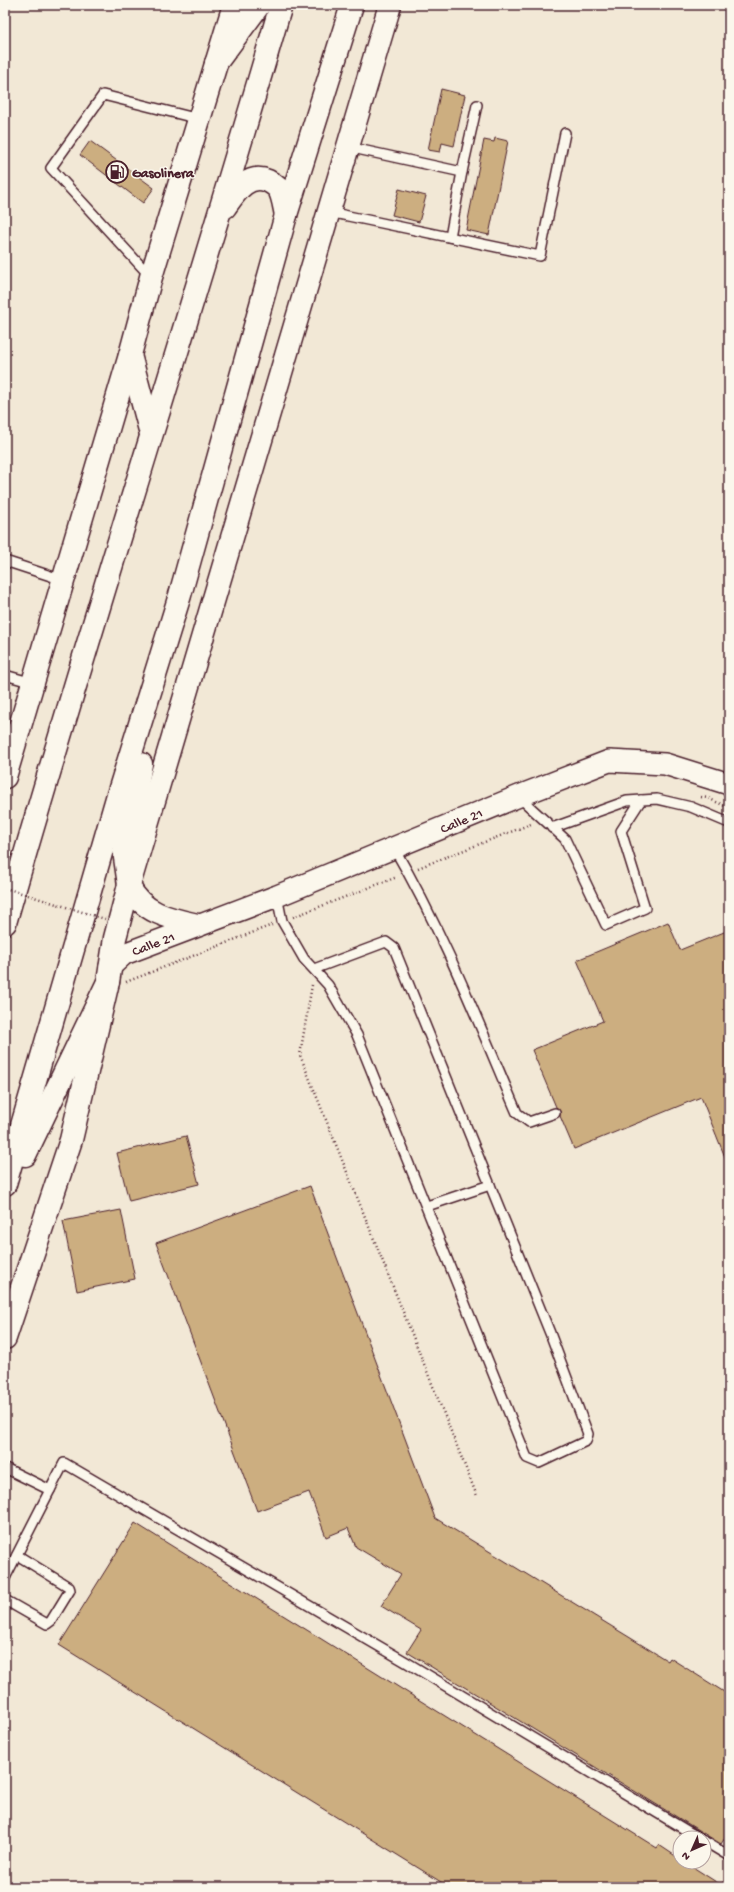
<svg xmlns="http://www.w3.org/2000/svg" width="734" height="1892" viewBox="0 0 734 1892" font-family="'Gochi Hand',sans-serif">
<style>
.building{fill:#ccae80;stroke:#4a1f2b}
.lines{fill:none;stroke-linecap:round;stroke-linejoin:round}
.service-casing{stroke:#4a1f2b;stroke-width:12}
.tertiary-casing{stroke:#4a1f2b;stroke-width:24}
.secondary-casing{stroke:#4a1f2b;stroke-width:25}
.trunk-casing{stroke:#4a1f2b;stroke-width:25}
.path{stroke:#4a1f2b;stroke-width:2.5;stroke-dasharray:1 3;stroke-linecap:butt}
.service{stroke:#fbf7ec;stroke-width:9}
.tertiary{stroke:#fbf7ec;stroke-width:21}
.secondary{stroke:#fbf7ec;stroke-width:22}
.trunk{stroke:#fbf7ec;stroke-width:22}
.path-bridge{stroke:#4a1f2b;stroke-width:2.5;stroke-dasharray:1 3;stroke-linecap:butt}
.labels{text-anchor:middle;stroke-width:3;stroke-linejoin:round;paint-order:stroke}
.poi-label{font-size:14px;font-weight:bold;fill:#4a1f2b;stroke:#fbf7ec;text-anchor:start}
.street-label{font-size:14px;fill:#4a1f2b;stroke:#fbf7ec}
</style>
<rect width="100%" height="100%" fill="#f2e8d6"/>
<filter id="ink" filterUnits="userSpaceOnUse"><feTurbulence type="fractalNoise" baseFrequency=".025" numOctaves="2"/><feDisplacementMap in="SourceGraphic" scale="8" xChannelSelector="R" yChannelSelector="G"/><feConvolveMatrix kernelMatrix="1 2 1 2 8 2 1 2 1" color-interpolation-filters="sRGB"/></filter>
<g filter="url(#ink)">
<g class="building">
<polygon points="441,89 465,95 454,146 442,143 440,152 428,150"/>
<polygon points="495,138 508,141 489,235 466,230 484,140 494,142"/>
<polygon points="90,141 154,188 143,203 80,155"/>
<polygon points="399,189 426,196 419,222 392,215"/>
<polygon points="668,922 680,950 729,930 729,1167 701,1097 574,1149 560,1116 560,1111 556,1107 532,1050 603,1021 577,960"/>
<polygon points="186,1136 199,1184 129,1201 117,1153"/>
<polygon points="310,1186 435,1518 668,1661 670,1658 729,1695 729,1832 721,1844 407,1652 421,1630 381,1606 401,1574 356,1547 348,1528 326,1537 309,1492 257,1511 156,1243"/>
<polygon points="121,1210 135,1279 77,1291 63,1221"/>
<polygon points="135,1523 657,1848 659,1845 680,1859 680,1862 685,1862 724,1887 449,1887 59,1645"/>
</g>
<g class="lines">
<g class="service-casing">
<g id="service">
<polyline points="348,147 462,172 477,105"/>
<polyline points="329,212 540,256 565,133"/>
<polyline points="450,237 462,172"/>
<polyline points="150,276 51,168 103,95 199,119"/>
<polyline points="5,561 63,580"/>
<polyline points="5,675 33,683"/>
<polyline points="519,797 565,839 606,925 645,908 621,831 641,800"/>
<polyline points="552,828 627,801 657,799 691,807 729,823"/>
<path d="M394 848C443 932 479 1024 517 1113L529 1122 555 1113"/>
<polyline points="277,896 282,921 304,959 328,985 357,1035 527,1458 539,1463 586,1441 588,1434 550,1333 394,948 386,942 314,969"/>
<polyline points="427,1206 490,1185"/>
<polyline points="5,1468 50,1490 64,1463 406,1662 699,1838"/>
<polyline points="5,1578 50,1490"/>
<polyline points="5,1600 47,1624 51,1621 70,1590 69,1587 17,1555"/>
<polyline points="704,1841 729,1856"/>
</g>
</g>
<g class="tertiary-casing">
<g id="tertiary">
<path d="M129 885C142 914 172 919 200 925"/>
<polyline points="110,967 124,954 277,896 519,796 609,761 665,764 729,784"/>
</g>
</g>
<g class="secondary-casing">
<g id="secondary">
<polyline points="5,777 130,355 151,277 234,5"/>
<polyline points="5,1338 71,1140 108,982 115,938 129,885 390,5"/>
</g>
</g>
<g class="trunk-casing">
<g id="trunk">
<polyline points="216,63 259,5"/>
<path d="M225 207C235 193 248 172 268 181 272 183 275 185 278 188 283 195 284 207 286 215"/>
<polyline points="130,355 151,434"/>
<polyline points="129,885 124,851 141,764"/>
<path d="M5 923C93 616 192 312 281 5"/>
<polyline points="25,1155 108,982"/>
<polyline points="5,1184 117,798 180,595 286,215 352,5"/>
</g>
</g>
<g class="path">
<polyline points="701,797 708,798 729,808"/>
<polyline points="418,868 531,824"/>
<polyline points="293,917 397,877"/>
<polyline points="126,982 272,925"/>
<polyline points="312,985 300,1055 477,1496"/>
</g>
<use href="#service" class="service"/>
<use href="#tertiary" class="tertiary"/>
<use href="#secondary" class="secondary"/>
<use href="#trunk" class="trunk"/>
<polyline class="path-bridge" points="5,888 105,919"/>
</g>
</g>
<defs>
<g id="fuel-ring" transform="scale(1.15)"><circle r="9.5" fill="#fbf7ec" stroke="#4a1f2b" stroke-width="1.5"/><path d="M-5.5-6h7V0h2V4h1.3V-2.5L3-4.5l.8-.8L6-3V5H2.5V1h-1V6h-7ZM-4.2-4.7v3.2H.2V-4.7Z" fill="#4a1f2b"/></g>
</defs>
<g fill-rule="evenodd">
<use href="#fuel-ring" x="117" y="172"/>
</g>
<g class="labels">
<g class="poi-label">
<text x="132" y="177">Gasolinera</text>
</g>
<g class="street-label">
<text transform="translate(461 820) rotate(-23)" y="5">Calle 21</text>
<text transform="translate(153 943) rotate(-21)" y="5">Calle 21</text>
</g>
</g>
<rect width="734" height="1892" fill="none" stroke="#fbf7ec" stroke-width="20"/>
<rect x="10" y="10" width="714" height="1872" fill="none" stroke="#4a1f2b" stroke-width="1.5" filter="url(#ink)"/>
<g transform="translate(692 1850) rotate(225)"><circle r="19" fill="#fbf7ec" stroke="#b4a19f"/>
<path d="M0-3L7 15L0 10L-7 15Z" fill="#4a1f2b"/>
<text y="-6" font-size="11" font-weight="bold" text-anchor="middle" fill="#4a1f2b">N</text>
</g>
</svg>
